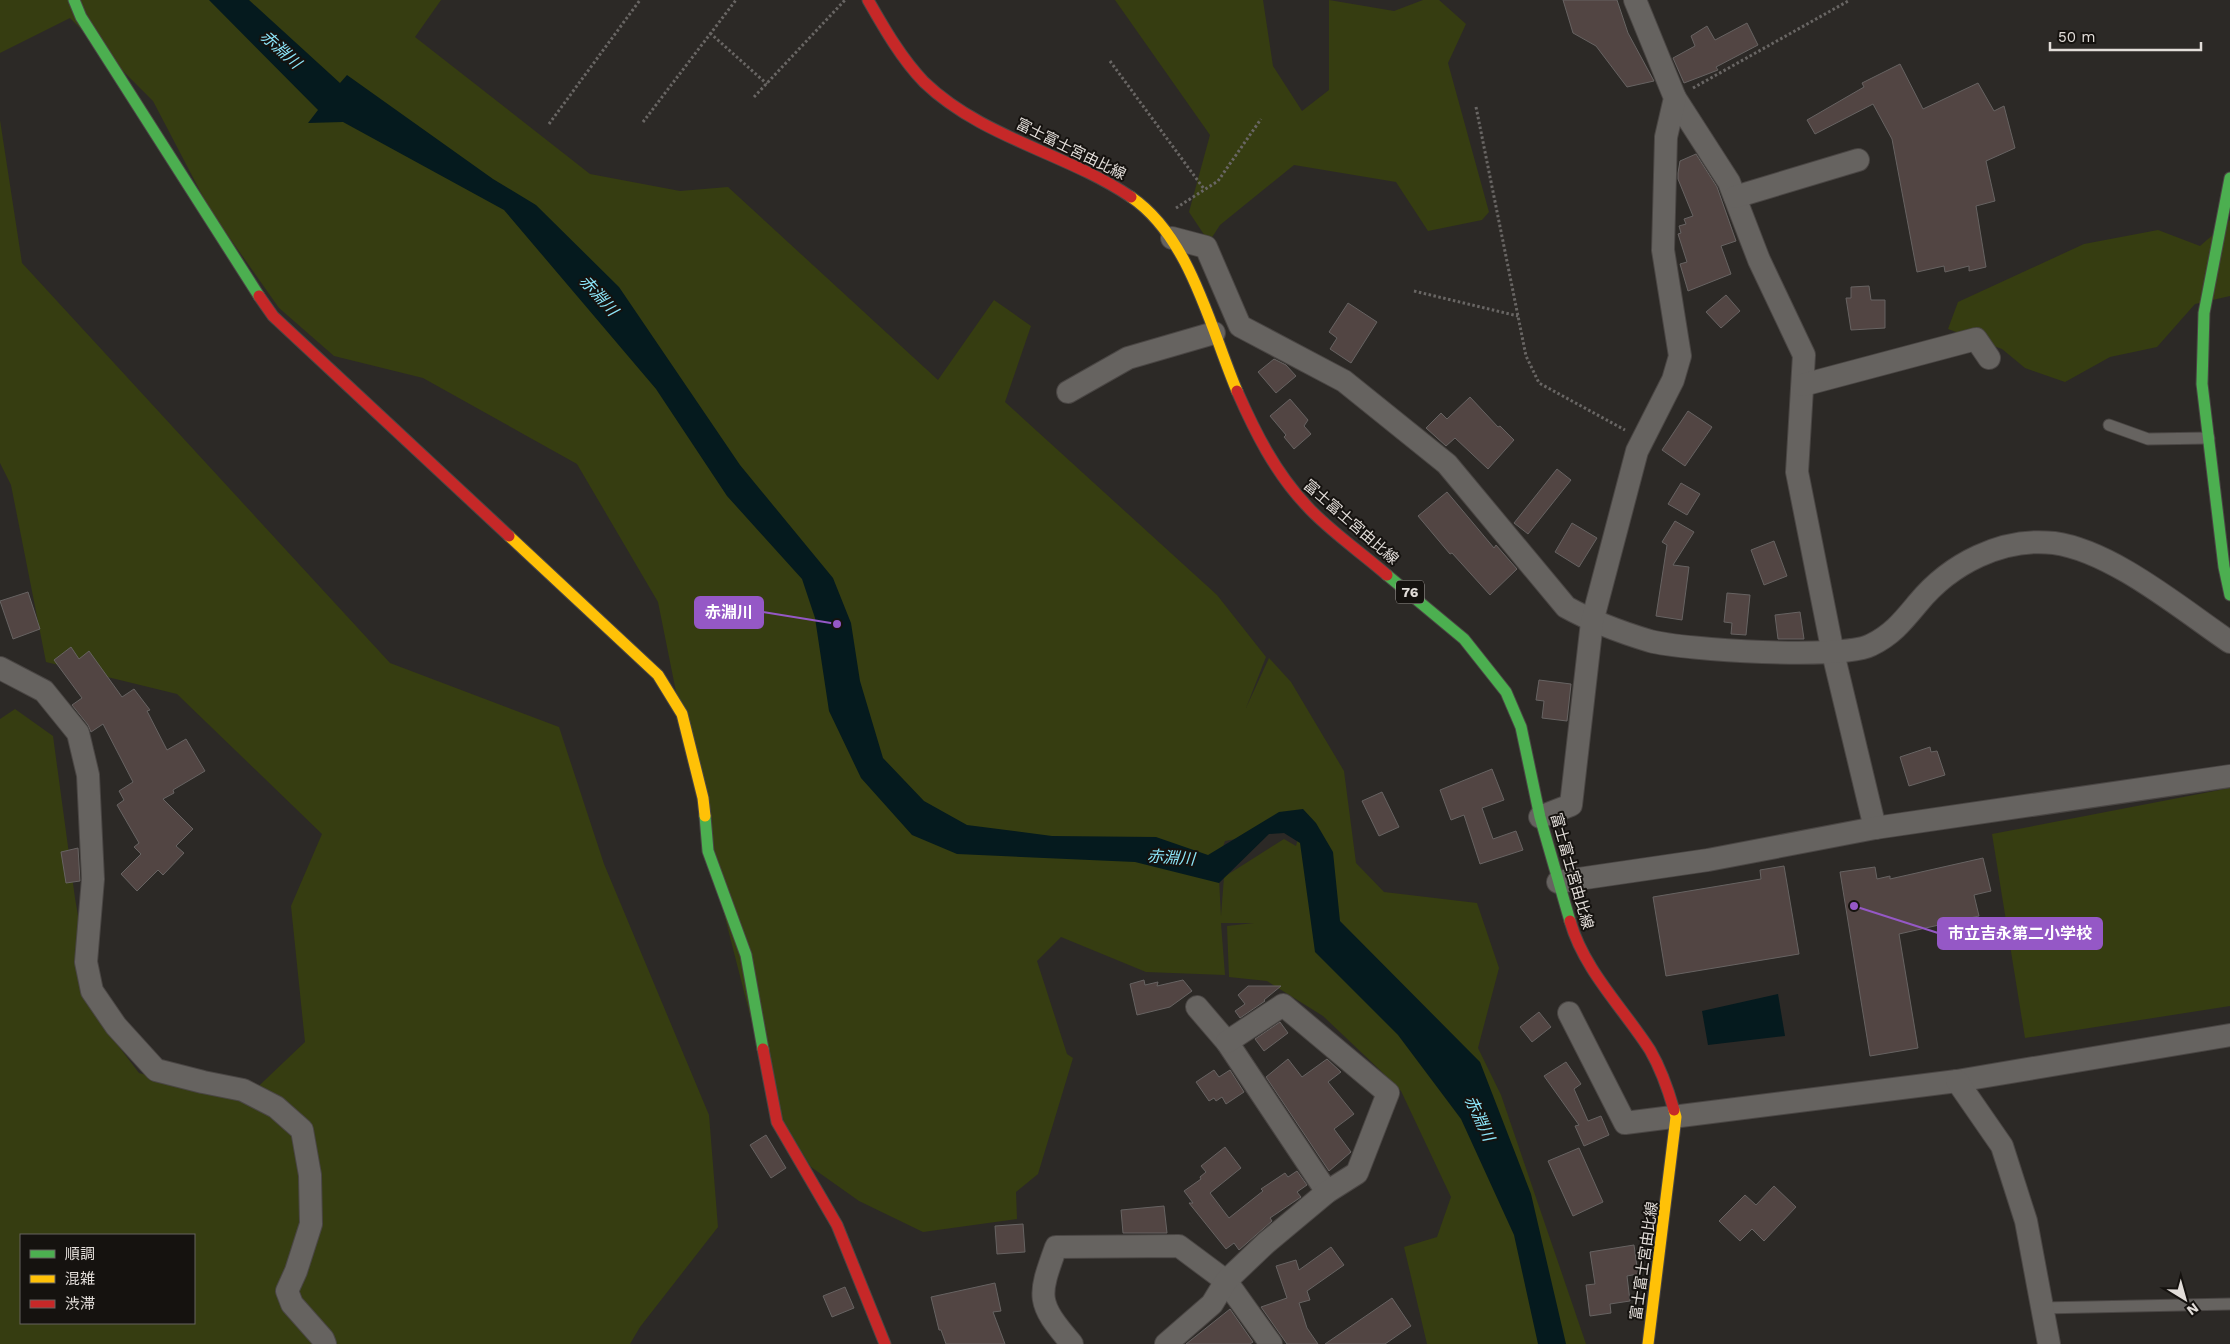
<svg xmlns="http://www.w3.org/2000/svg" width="2230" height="1344" viewBox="0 0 2230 1344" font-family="'Work Sans','Noto Sans JP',sans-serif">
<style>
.green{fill:#363d11;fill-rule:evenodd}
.water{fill:#051a1e}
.building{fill:#524543;stroke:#676362}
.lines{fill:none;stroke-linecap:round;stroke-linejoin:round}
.lane-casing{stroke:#4a4644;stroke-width:13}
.street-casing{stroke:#4a4644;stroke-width:24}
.fast-casing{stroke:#4a4644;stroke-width:13}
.slow-casing{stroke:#4a4644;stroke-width:13}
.jam-casing{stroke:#4a4644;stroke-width:13}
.path{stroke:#696664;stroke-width:3;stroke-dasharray:2.5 2.5;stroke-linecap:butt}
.lane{stroke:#666360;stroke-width:11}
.street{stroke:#666360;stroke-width:22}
.fast{stroke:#4caf50;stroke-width:11}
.slow{stroke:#ffc107;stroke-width:11}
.jam{stroke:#c62828;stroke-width:11}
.labels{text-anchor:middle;stroke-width:4;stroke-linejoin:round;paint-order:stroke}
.shield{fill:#15120f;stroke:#a4a09c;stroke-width:1}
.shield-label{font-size:14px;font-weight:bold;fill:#e2ddd9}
.street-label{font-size:15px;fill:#e2ddd9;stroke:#15120f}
.water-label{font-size:16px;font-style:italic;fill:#8de7fb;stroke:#15120f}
.leader{fill:none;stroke:#9558c6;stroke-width:2}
.callout-dot{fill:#9558c6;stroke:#15120f;stroke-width:2}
.callout{fill:#9558c6;stroke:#9558c6;stroke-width:2}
.callout-label{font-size:16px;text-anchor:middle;font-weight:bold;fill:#fff}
</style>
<rect width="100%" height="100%" fill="#2c2926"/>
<g class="green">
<path d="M0 0H441L415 37 590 174 680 191 728 187 938 380 994 300 1031 326 1005 402 1217 595 1266 657 1246 708 1269 658 1291 682 1344 771 1356 863 1384 892 1477 903 1499 968 1478 1048 1501 1095 1586 1344H1427L1404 1247 1437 1237 1451 1197 1401 1091 1382 1072 1323 1016 1267 981 1229 977 1227 926 1254 923H1221L1225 975 1146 972 1061 937 1037 961 1067 1054 1073 1058 1038 1174 1016 1192 1017 1219 923 1232 859 1201 811 1167 773 1105 708 851 658 602 577 464 423 378 334 356 279 308 210 210 153 101 70 18 0 53ZM1301 827 1296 846 1284 839 1224 877 1221 916 1218 861 1225 841Z"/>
<polygon points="1115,0 1263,0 1273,66 1302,111 1329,90 1329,0 1394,11 1423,0 1439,0 1466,24 1448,63 1489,212 1482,220 1428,231 1396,182 1294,165 1220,225 1209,242 1189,212 1210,135"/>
<path d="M0 120 22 263 390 663 559 727 604 864 709 1115 718 1227 640 1327 630 1344H0V719L15 709 53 736 75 898 95 1015 139 1073 243 1101 305 1042 291 906 322 834 177 694 46 662 11 485 0 463ZM21 1235H194V1323H21Z"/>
<polygon points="2230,220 2230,296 2195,304 2157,347 2110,357 2065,382 2025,368 2002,349 1948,329 1958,302 2084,244 2158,230 2200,246"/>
<polygon points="2230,788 2230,1006 2025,1038 1992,834"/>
</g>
<g class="water">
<polygon points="209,0 249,0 340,83 347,75 493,179 536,205 619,287 740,465 833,578 851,623 860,681 883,758 924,801 967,825 1052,836 1156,837 1208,855 1279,812 1303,809 1316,823 1333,852 1340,921 1480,1062 1531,1194 1566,1344 1538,1344 1514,1235 1461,1119 1398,1035 1315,952 1300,843 1284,833 1269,834 1219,883 1135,862 957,854 912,835 861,778 829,711 815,618 802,579 727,496 656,389 504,210 343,122 308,123 318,110"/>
<polygon points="1778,994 1785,1036 1708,1045 1702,1011"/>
</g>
<g class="building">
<polygon points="1563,0 1617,0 1628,33 1654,81 1627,87 1596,46 1573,33"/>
<polygon points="1747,23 1758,45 1716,67 1718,70 1684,83 1673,58 1695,46 1691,36 1707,26 1715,40"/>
<polygon points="1900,64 1923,109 1978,83 1994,111 2004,106 2015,148 1986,161 1995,201 1976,206 1986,267 1969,271 1969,266 1945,272 1944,266 1917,272 1892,139 1873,104 1815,134 1807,120 1864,87 1862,83"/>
<polygon points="1696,154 1717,187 1736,241 1721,246 1731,274 1688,291 1680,264 1687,262 1678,234 1681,233 1679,226 1686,224 1684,219 1693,216 1678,179 1678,173 1680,161"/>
<polygon points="1869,286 1871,300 1885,300 1885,328 1851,330 1846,298 1851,298 1851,287"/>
<polygon points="1726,295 1740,311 1721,328 1706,312"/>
<polygon points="1348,303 1377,322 1351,363 1330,349 1337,338 1329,332"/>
<polygon points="1274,359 1286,365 1296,376 1276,393 1258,372"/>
<polygon points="1470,397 1498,427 1500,426 1514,440 1488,469 1455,438 1446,446 1426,428 1441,413 1447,419"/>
<polygon points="1290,399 1308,420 1304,426 1311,434 1294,449 1284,437 1286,435 1270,416"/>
<polygon points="1688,411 1712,427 1685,466 1662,450"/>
<polygon points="1557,469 1571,480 1528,534 1514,523"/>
<polygon points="1681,483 1700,494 1687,515 1668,504"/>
<polygon points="1447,492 1494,548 1496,545 1517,569 1490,595 1452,553 1450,554 1418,516"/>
<polygon points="1675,521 1694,532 1673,565 1689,567 1682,620 1656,616 1667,545 1662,542"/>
<polygon points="1572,523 1597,538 1579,567 1555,552"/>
<polygon points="1774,541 1787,576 1764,585 1751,550"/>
<polygon points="28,592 40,629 13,639 0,601"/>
<polygon points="1727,593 1750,595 1746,635 1731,634 1732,623 1724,622"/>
<polygon points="1800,612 1804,639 1778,639 1775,615"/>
<polygon points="71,647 79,659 89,651 122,697 134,689 150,710 147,711 167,750 186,739 205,771 173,790 174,793 163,799 193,829 176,846 184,853 163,875 158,870 137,891 121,874 141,854 134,847 139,843 117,805 124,800 119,791 133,782 103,724 91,732 88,725 72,705 82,698 54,660"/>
<polygon points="1539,680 1571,684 1567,721 1542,718 1544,701 1536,700"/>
<polygon points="1930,747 1931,752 1937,751 1945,775 1909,786 1900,757"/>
<polygon points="1492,769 1504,800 1482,808 1493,839 1516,831 1523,850 1480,864 1464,815 1451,820 1440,790"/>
<polygon points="1382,792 1399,827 1379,836 1362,801"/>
<polygon points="78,848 80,881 66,883 61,852"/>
<polygon points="1983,858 1991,891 1974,895 1979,916 1899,934 1918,1048 1870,1056 1840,872 1875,867 1877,879 1890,876 1890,879"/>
<polygon points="1784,866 1799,954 1666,976 1653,897 1761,879 1760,870"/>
<polygon points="1144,980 1145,985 1158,982 1157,986 1183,980 1192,991 1170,1007 1137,1015 1130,984"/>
<polygon points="1248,986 1281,986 1264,1000 1265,1001 1240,1018 1235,1011 1245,1004 1238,995"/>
<polygon points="1539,1012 1551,1027 1532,1042 1520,1027"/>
<polygon points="1280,1022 1288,1033 1264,1051 1255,1039"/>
<polygon points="1288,1059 1302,1077 1327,1059 1341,1072 1328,1082 1354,1114 1334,1129 1351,1152 1329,1171 1266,1077"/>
<polygon points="1566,1062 1581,1084 1574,1089 1588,1121 1601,1116 1609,1135 1584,1146 1575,1126 1579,1125 1544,1076"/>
<polygon points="1214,1070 1219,1077 1230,1070 1244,1092 1226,1104 1222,1097 1216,1101 1214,1098 1209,1101 1196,1082"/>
<polygon points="766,1135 786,1168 771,1178 750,1145"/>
<polygon points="1225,1147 1241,1168 1210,1193 1229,1218 1263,1191 1261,1189 1285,1173 1288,1177 1297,1171 1307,1185 1297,1192 1301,1197 1270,1218 1272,1221 1239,1250 1234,1243 1226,1249 1189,1203 1193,1203 1184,1191 1201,1179 1200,1177 1206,1172 1201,1166"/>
<polygon points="1579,1148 1603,1202 1573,1216 1548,1161"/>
<polygon points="1774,1186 1796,1207 1764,1241 1752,1229 1740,1241 1719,1221 1745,1195 1756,1205"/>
<polygon points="1164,1206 1167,1233 1123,1233 1121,1210"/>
<polygon points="1023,1224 1025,1252 997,1254 995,1226"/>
<polygon points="1634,1245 1638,1274 1627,1276 1630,1301 1610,1304 1611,1313 1590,1316 1586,1285 1595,1284 1590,1252"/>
<polygon points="1331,1247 1344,1265 1307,1291 1310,1300 1299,1303 1307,1328 1318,1344 1287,1344 1261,1307 1287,1298 1276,1266 1296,1260 1299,1270"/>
<polygon points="995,1283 1001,1311 993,1312 1005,1344 946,1344 941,1330 939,1330 931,1297"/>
<polygon points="845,1287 854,1308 832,1317 823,1296"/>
<polygon points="1392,1298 1411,1326 1385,1344 1325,1344"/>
<polygon points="1230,1309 1253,1342 1250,1344 1186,1344"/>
</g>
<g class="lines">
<g class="lane-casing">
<g id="lane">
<polyline points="2109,425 2148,439 2209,438"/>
<polyline points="2042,1308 2230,1304"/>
</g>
</g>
<g class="street-casing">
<g id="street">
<polyline points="1675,98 1729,182 1759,260 1804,355 1797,472 1833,653 1875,828"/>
<polyline points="1735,197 1858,160"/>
<path d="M1172 238 1206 247 1240 326 1344 381 1447 464 1566 607C1593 622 1620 632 1650 641 1684 650 1842 660 1871 645 1892 635 1903 621 1918 603 1950 564 2002 537 2054 543 2112 551 2180 608 2230 642"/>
<polyline points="1803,385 1976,339 1989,358"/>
<polyline points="1068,392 1128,358 1214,333"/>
<polyline points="0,668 44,691 78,733 88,775 93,879 86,962 92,991 116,1026 156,1070 203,1082 243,1090 276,1107 302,1130 310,1175 311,1224 296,1271 287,1291 292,1304 323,1339 325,1344"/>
<polyline points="1540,817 1571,805 1592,622 1637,451 1673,380 1680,356 1663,250 1666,137 1675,98 1635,0"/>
<polyline points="1558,882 1708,860 1875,828 2230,776"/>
<polyline points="1197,1007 1227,1042 1327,1192"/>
<polyline points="1569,1013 1625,1123 1957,1081 2230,1035"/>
<polyline points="1957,1081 2002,1146 2026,1221 2049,1344"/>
<path d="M1072 1344C1036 1302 1038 1297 1056 1247L1179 1246 1226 1281 1271 1344"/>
<polyline points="1166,1344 1212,1304 1226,1281 1266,1243 1327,1192 1357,1173 1388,1093 1283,1005 1227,1042"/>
</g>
</g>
<g class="fast-casing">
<g id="fast">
<polyline points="74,0 81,17 259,296"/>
<polyline points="2230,178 2204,313 2202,384 2224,567 2230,595"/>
<polyline points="1387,575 1464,639 1506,692 1521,727 1540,817 1570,921"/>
<polyline points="705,816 708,851 746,955 763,1049"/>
</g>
</g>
<g class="slow-casing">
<g id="slow">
<path d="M1131 197C1190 237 1210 327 1237 391"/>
<polyline points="509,536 658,675 682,714 703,798 705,816"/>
<polyline points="1648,1344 1676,1117 1674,1110"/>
</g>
</g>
<g class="jam-casing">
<g id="jam">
<path d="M868 0C884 28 901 58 924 82 982 138 1066 153 1131 197"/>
<polyline points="259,296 273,316 509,536"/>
<path d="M1237 391C1255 432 1275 472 1306 505 1327 529 1362 553 1387 575"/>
<path d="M1570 921C1584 970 1623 1008 1650 1050 1661 1069 1668 1089 1674 1110"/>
<polyline points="763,1049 777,1122 837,1225 885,1344"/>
</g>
</g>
<g class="path">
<polyline points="710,33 767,84"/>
<polyline points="1110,61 1204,189"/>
<polyline points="1693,88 1850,0"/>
<polyline points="754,97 845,0"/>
<polyline points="1476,107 1526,356 1539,383 1625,430"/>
<polyline points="643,122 736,0"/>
<polyline points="549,124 640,0"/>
<polyline points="1176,208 1218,181 1261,119"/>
<polyline points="1414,291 1518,316"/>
</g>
<use href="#lane" class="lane"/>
<use href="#street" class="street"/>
<use href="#fast" class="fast"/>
<use href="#slow" class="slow"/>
<use href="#jam" class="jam"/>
</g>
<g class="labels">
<rect class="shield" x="1396" y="580.5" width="28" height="23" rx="4"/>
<g class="shield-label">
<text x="1410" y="597">76</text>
</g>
<g class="street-label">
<text transform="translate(1071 149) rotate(26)" y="5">富士富士宮由比線</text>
<text transform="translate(1351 522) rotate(41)" y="5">富士富士宮由比線</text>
<text transform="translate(1572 871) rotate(74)" y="5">富士富士宮由比線</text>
<text transform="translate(1644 1261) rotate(-82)" y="5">富士富士宮由比線</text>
</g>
<g class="water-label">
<text transform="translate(281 49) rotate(42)" y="6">赤淵川</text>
<text transform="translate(599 295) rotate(48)" y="6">赤淵川</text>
<text transform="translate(1171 857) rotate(4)" y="6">赤淵川</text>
<text transform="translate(1480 1118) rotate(65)" y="6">赤淵川</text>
</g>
</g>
<path class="leader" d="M837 624L763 612M1854 906L1938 933"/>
<g class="callout-dot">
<circle cx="837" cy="624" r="5"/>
<circle cx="1854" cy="906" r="5"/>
</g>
<g class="callout">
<rect x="695" y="597" width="68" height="31" rx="5"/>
<rect x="1938" y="918" width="164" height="31" rx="5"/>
</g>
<g class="callout-label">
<text x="729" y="618">赤淵川</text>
<text x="2020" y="939">市立吉永第二小学校</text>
</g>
<rect x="20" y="1234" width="175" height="90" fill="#15120f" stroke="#676360"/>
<rect x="30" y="1250" width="25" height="8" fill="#4caf50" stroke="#676360"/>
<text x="65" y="1259" font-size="15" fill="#e2ddd9">順調</text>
<rect x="30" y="1275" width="25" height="8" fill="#ffc107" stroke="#676360"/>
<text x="65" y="1284" font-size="15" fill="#e2ddd9">混雑</text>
<rect x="30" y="1300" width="25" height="8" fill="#c62828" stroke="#676360"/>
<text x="65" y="1309" font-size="15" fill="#e2ddd9">渋滞</text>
<g transform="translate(2185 1299) rotate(143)" stroke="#15120f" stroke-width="4" paint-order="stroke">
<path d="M0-4L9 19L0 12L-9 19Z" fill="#e2ddd9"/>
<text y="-8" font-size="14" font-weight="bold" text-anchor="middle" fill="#e2ddd9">N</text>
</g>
<path d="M2050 42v8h151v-8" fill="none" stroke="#e2ddd9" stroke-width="2.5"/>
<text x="2058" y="42" font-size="15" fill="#e2ddd9" stroke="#15120f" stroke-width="4" paint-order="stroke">50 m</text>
</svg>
